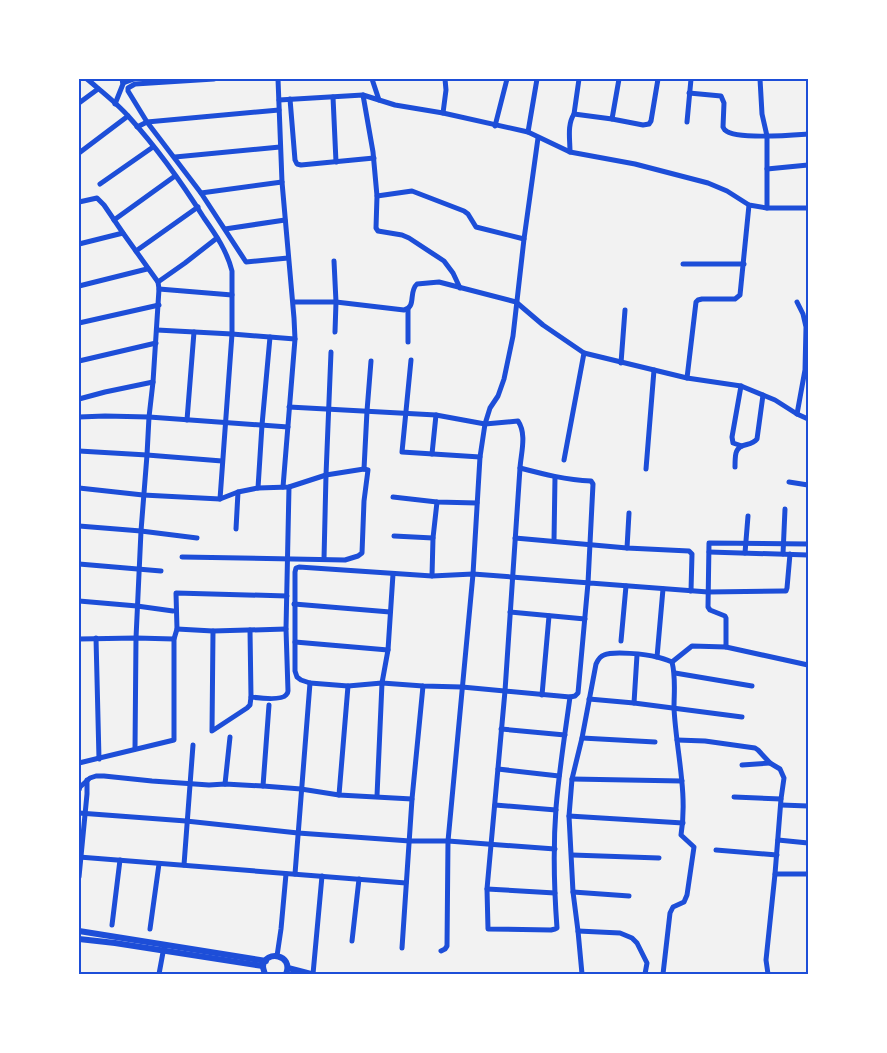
<svg xmlns="http://www.w3.org/2000/svg" width="887" height="1053" viewBox="0 0 887 1053" font-family="Spectral,serif">
<style>
.lines{fill:none;stroke-linecap:round;stroke-linejoin:round}
.minor{stroke:#1d4ed8;stroke-width:5}
.tertiary{stroke:#1d4ed8;stroke-width:6}
.neatline{fill:none;stroke:#1d4ed8;stroke-width:2}
</style>
<rect width="100%" height="100%" fill="#f2f2f2"/>
<g class="lines">
<g class="minor">
<path d="M87 79C101 91 117 103 129 117 157 148 182 183 204 218 216 235 227 251 232 271V334L220 499"/>
<polyline points="214,79 135,84 128,88 128,91 147,122 201,193 246,262 288,258"/>
<polyline points="278,79 282,182 294,318 295,339 283,487"/>
<polyline points="372,79 379,100"/>
<polyline points="760,79 762,114 767,136 767,208"/>
<polyline points="123,83 134,79"/>
<path d="M689 93 721 96 724 103 723 127C724 128 724 130 725 130 734 140 794 135 808 134"/>
<polyline points="363,95 373,152 377,196 376,228 378,231 402,235 409,238 444,261 453,273 460,288"/>
<polyline points="333,97 336,162"/>
<polyline points="290,99 295,160 297,164 301,165 374,158"/>
<polyline points="279,100 363,95 395,105 443,113 528,132 570,152 635,164 708,183 727,191 749,205 767,208 808,208"/>
<polyline points="79,103 98,89"/>
<polyline points="115,104 123,84 122,79"/>
<polyline points="443,113 446,90 445,79"/>
<polyline points="574,114 579,79"/>
<polyline points="612,119 619,79"/>
<polyline points="687,122 691,79"/>
<polyline points="495,126 507,79"/>
<polyline points="137,127 147,122 279,110"/>
<polyline points="528,132 537,79"/>
<path d="M570 152C570 139 567 125 574 114L612 119 643 125 649 124 651 121 658 79"/>
<polyline points="79,153 128,116"/>
<polyline points="175,157 280,147"/>
<polyline points="767,169 808,165"/>
<polyline points="100,184 153,147"/>
<polyline points="201,193 282,182"/>
<polyline points="377,196 412,191 464,211 468,214 476,227 524,239"/>
<polyline points="79,202 97,198 104,205 123,233 158,282 159,289 153,382 149,417 147,455 141,531 136,638 135,749"/>
<polyline points="114,220 175,176"/>
<polyline points="225,229 285,220"/>
<polyline points="79,244 123,233"/>
<polyline points="136,251 198,207"/>
<polyline points="334,261 336,302 335,332"/>
<polyline points="683,264 744,264"/>
<polyline points="158,282 185,263 217,238"/>
<polyline points="79,286 147,269"/>
<polyline points="159,289 232,295"/>
<path d="M294 302H336L404 310C417 307 408 292 417 284L439 282 516 302 543 325 584 353 687 378 741 386 775 400 797 414 808 419"/>
<polyline points="797,302 803,314 806,327 805,370 797,414"/>
<polyline points="408,309 408,342"/>
<polyline points="79,323 159,305"/>
<polyline points="157,330 232,334 295,339"/>
<polyline points="411,360 402,452 480,457"/>
<polyline points="79,361 156,343"/>
<polyline points="621,363 625,310"/>
<polyline points="687,378 696,302 698,300 702,299 735,299 740,295 749,205"/>
<polyline points="741,386 732,437 733,443 742,446"/>
<polyline points="79,399 105,392 153,382"/>
<path d="M289 407 436 415 485 424 518 421C527 434 521 453 520 468L505 691 487 889 488 929 551 930 555 929 557 928C554 888 553 848 556 808 559 771 565 734 570 697"/>
<polyline points="79,417 105,416 149,417 288,427"/>
<polyline points="187,420 194,332"/>
<polyline points="79,451 147,455 222,461"/>
<polyline points="432,454 436,415"/>
<polyline points="564,460 584,353"/>
<path d="M735 467C735 463 735 457 736 453 739 442 751 447 757 439L763 395"/>
<path d="M520 468C543 474 566 480 591 481L593 484 588 583 578 693 575 696 570 697 462 687 423 686 382 683 348 686 310 683 301 680 297 677 295 671V572L296 568 299 567 432 576 473 574 708 592 783 591H786L787 588 790 554"/>
<polyline points="364,469 367,411 371,361"/>
<polyline points="646,469 654,370"/>
<polyline points="789,482 808,485"/>
<polyline points="79,488 143,495 220,499 238,492 258,488 289,487 326,475 364,469 368,470 364,501 362,553 358,556 345,560 182,557"/>
<polyline points="258,488 262,425 270,337"/>
<polyline points="393,497 437,502 477,503"/>
<polyline points="79,526 141,531 197,538"/>
<polyline points="236,529 238,492"/>
<polyline points="394,536 433,538"/>
<polyline points="515,538 627,548 689,551 692,554 691,591"/>
<polyline points="554,541 555,477"/>
<polyline points="627,548 629,513"/>
<polyline points="709,552 808,555"/>
<polyline points="745,553 748,516"/>
<polyline points="783,554 785,509"/>
<polyline points="324,559 326,475 331,352"/>
<polyline points="79,564 161,571"/>
<polyline points="432,576 433,538 437,502"/>
<polyline points="79,601 137,606 173,611"/>
<polyline points="294,604 390,612"/>
<polyline points="510,612 585,619"/>
<polyline points="177,629 213,631 286,629"/>
<polyline points="213,631 212,731 247,708 250,705 251,697 250,630"/>
<polyline points="96,638 99,759"/>
<polyline points="79,639 136,638 174,639"/>
<polyline points="621,641 626,586"/>
<polyline points="295,642 388,650"/>
<polyline points="726,647 808,665"/>
<polyline points="657,657 663,589"/>
<polyline points="672,662 692,646 726,647 726,618 725,616 710,610 708,607 709,543 808,544"/>
<polyline points="675,673 752,686"/>
<polyline points="542,695 549,616"/>
<path d="M251 697C259 698 281 701 286 695 287 694 288 693 288 691L286 629 289 487"/>
<polyline points="589,699 634,703 742,717"/>
<polyline points="634,703 637,655"/>
<polyline points="501,729 565,735"/>
<polyline points="582,738 655,742"/>
<polyline points="677,740 705,741 755,748 758,750 770,763 780,769 784,778 781,799 775,874 766,960 768,974"/>
<polyline points="79,763 174,740 174,639 177,629 176,593 287,596"/>
<polyline points="742,765 770,763"/>
<polyline points="498,769 559,776"/>
<polyline points="572,779 682,781"/>
<polyline points="225,784 230,737"/>
<polyline points="263,786 269,705"/>
<polyline points="79,790 80,787 90,778 96,776 104,776 152,781 209,785 225,784 263,786 301,789 339,795 412,799"/>
<polyline points="339,795 348,686"/>
<polyline points="377,796 382,683 388,650 393,574"/>
<polyline points="734,797 781,799"/>
<polyline points="495,805 556,810"/>
<polyline points="781,805 808,806"/>
<polyline points="79,813 186,821 298,833 410,841 448,841 555,849"/>
<polyline points="569,816 683,823"/>
<polyline points="778,840 808,843"/>
<polyline points="716,850 777,855"/>
<polyline points="572,855 659,858"/>
<polyline points="79,857 406,883"/>
<polyline points="184,865 193,745"/>
<polyline points="295,874 310,683"/>
<polyline points="775,874 808,874"/>
<polyline points="79,877 87,794 87,780"/>
<polyline points="487,889 555,893"/>
<polyline points="573,892 629,896"/>
<polyline points="112,925 120,860"/>
<polyline points="150,929 159,864"/>
<polyline points="578,931 620,933 632,938 637,943 647,963 645,974"/>
<polyline points="352,941 359,879"/>
<polyline points="402,948 412,799 423,686"/>
<polyline points="441,951 445,949 447,946 448,841 473,574 480,457 485,424 490,408 498,396 504,379 513,336 524,239 538,138"/>
<polyline points="277,956 281,929 286,874"/>
<polyline points="159,974 164,947"/>
<polyline points="313,974 322,876"/>
<path d="M582 974 578 931 573 892 569 816 572 779 582 738 596 664C598 660 599 657 604 655 613 651 646 654 657 657 662 658 667 660 672 662 676 678 674 692 674 708 676 750 688 793 681 835L694 847 687 895 684 902 673 907 670 913 663 974"/>
</g>
<g class="tertiary">
<polyline points="79,931 266,961"/>
<polyline points="79,939 115,943 263,966"/>
<polyline points="288,968 311,974"/>
<path d="M265 974C264 971 263 969 263 966 265 950 294 954 286 974"/>
</g>
</g>
<rect width="887" height="1053" fill="none" stroke="#ffffff" stroke-width="160"/>
<rect x="80" y="80" width="727" height="893" class="neatline"/>
</svg>
